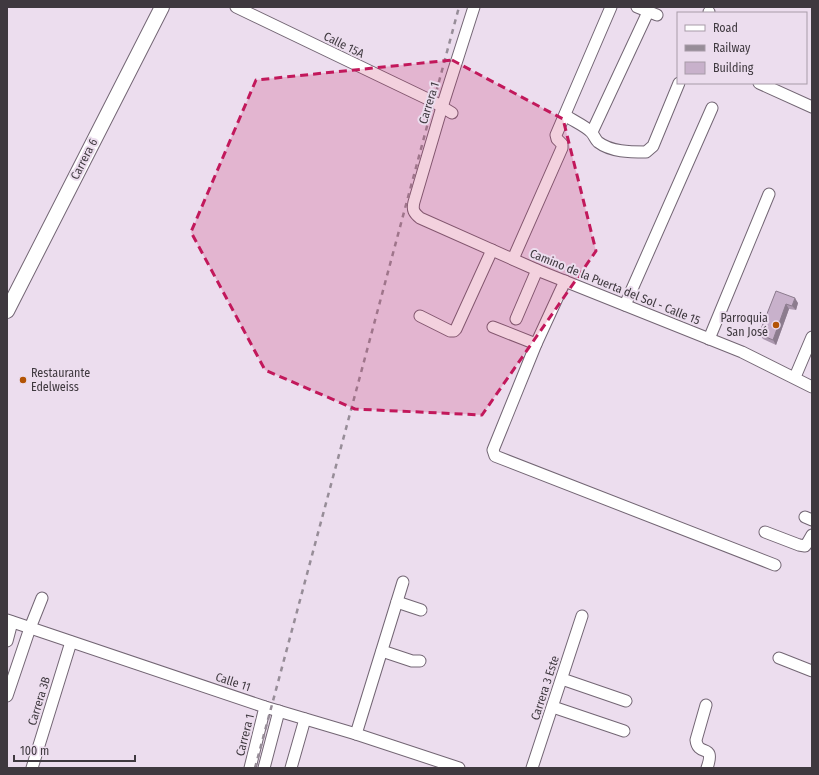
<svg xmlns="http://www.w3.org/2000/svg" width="819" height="775" viewBox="0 0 819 775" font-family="'Fira Sans Condensed',sans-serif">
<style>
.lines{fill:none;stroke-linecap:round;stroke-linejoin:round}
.minor-casing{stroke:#736674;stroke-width:13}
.major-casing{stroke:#736674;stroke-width:16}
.minor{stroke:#fff;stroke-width:11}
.major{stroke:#fff;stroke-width:14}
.rail{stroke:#978d98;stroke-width:2.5;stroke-dasharray:5 5;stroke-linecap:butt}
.wall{fill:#ac98af}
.shaded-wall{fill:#8c7c8e}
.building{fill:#c8b1cb;stroke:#8c7c8e}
.marked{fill:#c2185b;fill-opacity:0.2;stroke:#c2185b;stroke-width:3;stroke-dasharray:8 5;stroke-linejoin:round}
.poi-dot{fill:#b35405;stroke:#ecddee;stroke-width:1.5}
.labels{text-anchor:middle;stroke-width:4;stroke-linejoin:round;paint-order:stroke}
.street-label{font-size:12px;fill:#3f393f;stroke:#ecddee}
.poi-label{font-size:12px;fill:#3f393f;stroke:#ecddee;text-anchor:end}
</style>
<rect width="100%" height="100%" fill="#ecddee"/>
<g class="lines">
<g class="minor-casing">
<g id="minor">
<polyline points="236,7 434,102 452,113"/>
<path d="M474 7 442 107 414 202C412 210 414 213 420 218L537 270 742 352 812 387"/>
<polyline points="637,7 657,15"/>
<polyline points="709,13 709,12"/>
<polyline points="759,83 812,107"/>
<path d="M565 115C573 121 584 125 591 132 594 135 595 139 598 142 611 152 630 152 646 152L653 146 679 83"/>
<polyline points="592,132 648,12"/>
<polyline points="513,259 562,148 562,144 557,139 556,135 611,7"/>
<polyline points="565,281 536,344 493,450 495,456 775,565"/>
<polyline points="625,305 712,108"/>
<polyline points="420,316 450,331 454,331 456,329 492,250"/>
<polyline points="516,319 537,270"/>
<polyline points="493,327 536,344"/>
<polyline points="709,339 769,194"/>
<polyline points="795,377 812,337"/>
<polyline points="805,517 812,520"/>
<polyline points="765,532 799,545 805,546 808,542 812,535"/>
<polyline points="397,602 421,610"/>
<polyline points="7,620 265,707 356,734 459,768"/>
<polyline points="7,641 12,622"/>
<polyline points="382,651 412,661 420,661"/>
<polyline points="779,658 812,671"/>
<polyline points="562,679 626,701"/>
<polyline points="7,696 30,628 42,598"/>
<path d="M706 705 696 740C698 758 716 742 707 768"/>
<polyline points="553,707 624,731"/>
<polyline points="356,734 403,582"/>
<polyline points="32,768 71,642"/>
<polyline points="250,768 265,707"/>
<polyline points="264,768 279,711"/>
<polyline points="291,768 305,719"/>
<polyline points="532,768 582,616"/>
</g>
</g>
<g class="major-casing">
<polyline id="major" points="7,311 162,7"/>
</g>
<use href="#minor" class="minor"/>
<use href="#major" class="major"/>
<polyline class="rail" points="255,768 459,7"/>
</g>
<polygon class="wall" points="776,291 798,303 796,310 789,309 776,345 763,339 759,334"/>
<g class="shaded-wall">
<polygon points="795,298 798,303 796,310 792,306"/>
<polygon points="786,304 789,309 776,345 773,340"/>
</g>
<polygon class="building" points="776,291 795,298 792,306 786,304 773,340 759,334"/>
<path class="marked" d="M452 60 563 119 596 251 482 415 355 409 265 370 191 232 256 80Z"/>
<g class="poi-dot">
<circle cx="776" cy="325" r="4"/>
<circle cx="23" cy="380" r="4"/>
</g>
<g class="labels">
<g class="street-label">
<text transform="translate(344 45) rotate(26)" y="4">Calle 15A</text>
<text transform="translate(429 103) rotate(-73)" y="4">Carrera 1</text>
<text transform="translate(84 159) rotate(-63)" y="4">Carrera 6</text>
<text transform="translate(615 287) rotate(22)" y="4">Camino de la Puerta del Sol - Calle 15</text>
<text transform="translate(233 682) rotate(18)" y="4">Calle 11</text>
<text transform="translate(545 688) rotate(-72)" y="4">Carrera 3 Este</text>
<text transform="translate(39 701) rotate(-73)" y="4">Carrera 3B</text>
<text transform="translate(245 735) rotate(-76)" y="4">Carrera 1</text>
</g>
<g class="poi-label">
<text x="768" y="322">Parroquia<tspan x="768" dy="14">San José</tspan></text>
<text x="31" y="377" text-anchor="start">Restaurante<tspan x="31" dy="14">Edelweiss</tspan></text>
</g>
</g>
<rect width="819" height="775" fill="none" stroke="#3f393f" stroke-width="16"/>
<rect x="677" y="12" width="130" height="72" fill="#ecddee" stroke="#a79ba8"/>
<rect x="685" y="25" width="20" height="6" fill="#ffffff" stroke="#a79ba8"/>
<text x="713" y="32" font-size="12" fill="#3f393f">Road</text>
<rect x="685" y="45" width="20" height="6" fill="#978d98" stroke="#a79ba8"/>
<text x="713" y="52" font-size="12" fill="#3f393f">Railway</text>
<rect x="685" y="62" width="20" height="12" fill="#c8b1cb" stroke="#a79ba8"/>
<text x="713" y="72" font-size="12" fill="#3f393f">Building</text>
<path d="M14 755v6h121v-6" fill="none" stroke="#3f393f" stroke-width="2"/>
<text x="20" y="755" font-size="12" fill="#3f393f" stroke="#ecddee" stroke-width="3" paint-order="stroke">100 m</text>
</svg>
